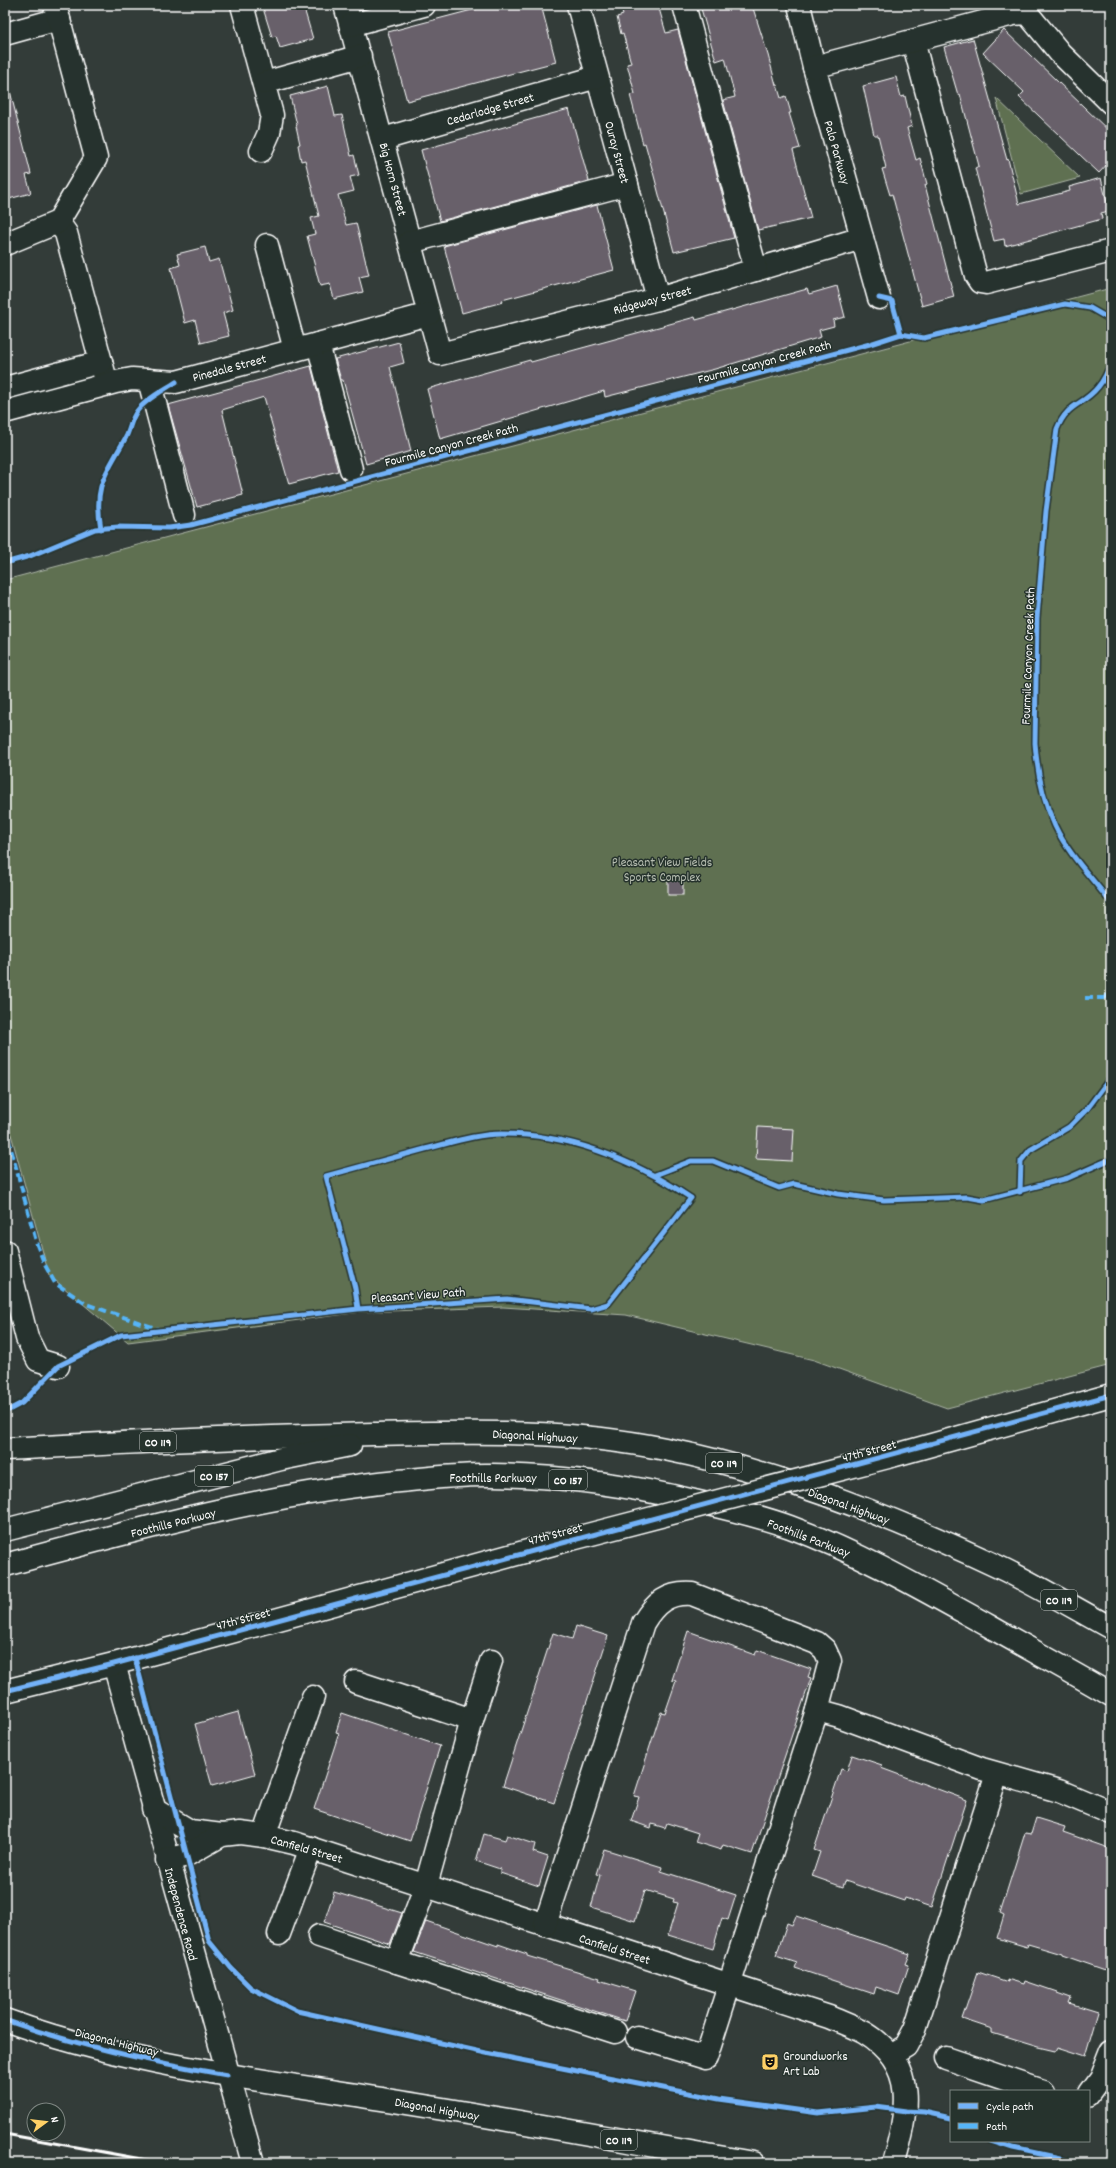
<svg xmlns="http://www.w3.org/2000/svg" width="1116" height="2168" viewBox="0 0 1116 2168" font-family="Dekko,sans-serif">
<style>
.green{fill:#5e6f51;stroke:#aeb7a8}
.building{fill:#68616b;stroke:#fff}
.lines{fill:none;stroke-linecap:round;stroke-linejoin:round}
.minor-casing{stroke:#fff;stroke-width:25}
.highway-casing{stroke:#fff;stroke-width:25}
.minor{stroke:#26332d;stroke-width:22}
.highway{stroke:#26332d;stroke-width:22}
.rail{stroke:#fff;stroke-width:3}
.minor-bridge-casing{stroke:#fff;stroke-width:25;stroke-linecap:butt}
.minor-bridge{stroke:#26332d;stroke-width:22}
.quiet{stroke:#56b5f8;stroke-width:4;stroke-dasharray:8 4;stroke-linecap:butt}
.cycleway-casing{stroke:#26332d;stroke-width:8}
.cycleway{stroke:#73b2f8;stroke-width:5}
.labels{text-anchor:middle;stroke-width:3;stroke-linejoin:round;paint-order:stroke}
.shield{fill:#26332d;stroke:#bec2c0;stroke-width:1}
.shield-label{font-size:12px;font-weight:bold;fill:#fff}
.street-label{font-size:13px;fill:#fff;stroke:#26332d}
.park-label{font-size:13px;fill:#b7beb1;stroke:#26332d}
.poi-label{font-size:13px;fill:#fff;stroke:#26332d;text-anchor:start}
</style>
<rect width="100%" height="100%" fill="#333c39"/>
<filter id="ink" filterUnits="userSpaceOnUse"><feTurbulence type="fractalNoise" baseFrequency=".025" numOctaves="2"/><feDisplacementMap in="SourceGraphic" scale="8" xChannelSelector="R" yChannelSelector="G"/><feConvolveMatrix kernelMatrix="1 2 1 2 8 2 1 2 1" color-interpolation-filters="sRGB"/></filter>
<g filter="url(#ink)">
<g class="green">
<polygon points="996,98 1080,178 1021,194"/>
<polygon points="1111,288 1111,1365 947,1408 814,1360 626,1315 503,1307 362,1312 128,1342 49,1275 5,1112 5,580"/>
</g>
<g class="building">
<polygon points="262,5 303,5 313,39 280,48 276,36 272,37"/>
<polygon points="491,5 541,5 556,62 407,101 388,32"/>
<polygon points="620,5 658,5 666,33 678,30 734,238 674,252 653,172 645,143 643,144 630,95 635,94 627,64 631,63 623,33 621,34 617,17 623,15"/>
<polygon points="700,5 752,5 768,55 776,85 777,85 781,98 786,96 791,113 789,113 800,148 793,150 811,218 758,230 723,100 735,97 725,58 716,61"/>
<polygon points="1004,30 1111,133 1111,160 1099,173 1019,97 1024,92 983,53"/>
<polygon points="973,39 1007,160 1008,159 1019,204 1070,191 1069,187 1101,178 1109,211 1101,213 1102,219 1005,246 1004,239 994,241 975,168 979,166 960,94 958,95 944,47"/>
<polygon points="896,77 901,97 905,96 912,126 907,128 916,160 920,158 927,184 925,185 954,297 922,306 892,194 890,195 882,169 886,168 878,135 874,135 863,86"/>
<polygon points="328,86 335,116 342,115 351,156 354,155 359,175 350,177 354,191 338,195 346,225 356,223 369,275 359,277 363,292 334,299 330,284 320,286 307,236 315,234 311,218 319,216 305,160 301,161 298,145 300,144 296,126 297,125 290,96"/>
<polygon points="5,91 10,91 31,174 26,175 31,193 5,200"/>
<polygon points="569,109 589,181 440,221 421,150"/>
<polygon points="597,205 614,270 502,300 503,302 462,313 444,246"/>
<polygon points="205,247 209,262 219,259 233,310 223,313 229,336 201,343 195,320 185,323 171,268 180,265 177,254"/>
<polygon points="837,286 845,317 833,320 834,326 819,330 821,337 715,369 605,397 604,391 440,439 427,389 530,360 531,362 695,317 696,320 807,289 809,294"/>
<polygon points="399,342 404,363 390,367 411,451 366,464 343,380 341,380 335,359"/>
<polygon points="311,366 338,471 289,484 264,397 222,410 243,495 197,507 168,405"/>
<rect x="668" y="877" width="15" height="18"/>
<polygon points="758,1127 794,1129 792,1161 756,1159"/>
<polygon points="576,1626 608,1636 554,1803 503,1786 553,1633 572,1639"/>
<polygon points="688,1631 755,1655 757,1650 811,1669 808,1677 811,1678 752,1854 723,1845 721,1850 695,1842 698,1833 667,1823 665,1828 652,1824 651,1828 631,1821 639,1797 634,1796 661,1712 665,1713 676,1681 672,1680"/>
<polygon points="238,1712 255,1774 212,1786 195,1724"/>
<polygon points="342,1713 440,1746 410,1841 314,1809 339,1733 336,1732"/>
<polygon points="852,1755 882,1765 881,1768 967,1800 932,1907 905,1898 904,1901 845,1881 843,1887 812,1876 820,1852 814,1850 841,1769 847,1771"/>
<polygon points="1036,1818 1065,1827 1063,1832 1111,1849 1111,1972 1062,1955 1062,1954 1028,1944 1027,1947 997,1938 1004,1915 1000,1913 1025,1833 1031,1834"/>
<polygon points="484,1834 505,1840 507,1835 535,1844 533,1852 548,1857 539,1886 500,1873 500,1869 476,1861"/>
<polygon points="604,1849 662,1867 661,1871 736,1895 728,1920 722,1918 713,1949 668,1935 678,1903 673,1902 674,1899 645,1890 635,1921 591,1907 600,1875 596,1874"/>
<polygon points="334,1892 402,1913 390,1944 324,1922"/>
<polygon points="796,1916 910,1954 906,1964 909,1965 899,1995 876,1987 874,1994 795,1968 797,1963 776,1956 787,1923 792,1925"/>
<polygon points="426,1921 498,1946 498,1944 527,1954 527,1956 600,1978 599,1980 635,1991 625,2021 414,1952"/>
<polygon points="978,1972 1008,1982 1007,1979 1024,1984 1025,1981 1057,1992 1057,1993 1071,1998 1069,2003 1098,2012 1085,2056 1057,2047 1055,2051 1038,2047 992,2033 992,2029 962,2019"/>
</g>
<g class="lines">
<g class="minor-casing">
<g id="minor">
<polyline points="242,5 272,115 269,133 261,151"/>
<polyline points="345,5 440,354 658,299 862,238"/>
<polyline points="578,5 658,299"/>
<polyline points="684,5 756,270"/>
<polyline points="799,5 814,67 879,298"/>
<polyline points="351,25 424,5"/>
<polyline points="5,34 59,19"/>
<polyline points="913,41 976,276 980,282 986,283 1111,251"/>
<polyline points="814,67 1013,14 1027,13 1060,53 1111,103"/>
<polyline points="264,83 360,56"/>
<polyline points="383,139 597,77"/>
<polyline points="58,222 66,233 107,384"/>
<polyline points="410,242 627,184"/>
<polyline points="5,244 58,222 96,158 55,5"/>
<polyline points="267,245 295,350"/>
<polyline points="318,344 351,469"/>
<polyline points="149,380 184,515"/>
<polyline points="5,388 101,362"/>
<polyline points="5,412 116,382 132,379 176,382 429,314"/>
<polyline points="5,1251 27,1338 38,1360 58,1366"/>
<polyline points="892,1456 1111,1395"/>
<polyline points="114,1664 253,2163"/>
<polyline points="356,1682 472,1720"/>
<polyline points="5,1691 114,1664 568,1540"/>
<polyline points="153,1809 190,1831 222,1835"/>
<polyline points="264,1836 313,1697"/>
<path d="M167 1860 187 1855 222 1835 240 1833 264 1836 294 1843 829 2017C840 2022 854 2027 865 2033 919 2066 907 2112 893 2163"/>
<path d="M545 1925 643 1623C655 1603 668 1592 692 1594L817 1643 825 1650 830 1661 817 1710"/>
<polyline points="279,1934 311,1848"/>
<polyline points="319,1936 397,1962 426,1885 472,1720 491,1661"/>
<polyline points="397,1962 615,2032"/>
<polyline points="637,2037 706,2058 817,1710 839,1716 982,1769 1059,1791 1111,1813"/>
<polyline points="891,2055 906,2046 915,2029 997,1774"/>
<polyline points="946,2058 1043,2091"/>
<polyline points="1089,2094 1100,2079 1111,2051"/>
</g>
</g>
<g class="highway-casing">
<g id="highway">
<path d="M5 1449C127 1442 250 1437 373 1434 470 1432 569 1429 665 1449 780 1472 900 1520 1005 1570 1041 1588 1076 1609 1111 1628"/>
<polyline points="5,1530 281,1459 350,1445"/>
<path d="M5 1565C135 1530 265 1494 399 1481 430 1478 461 1474 492 1475 560 1476 629 1485 694 1501 726 1508 759 1516 790 1527 860 1553 924 1590 989 1626 1029 1649 1071 1671 1111 1695"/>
<path d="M5 2020C128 2065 258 2079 387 2100 509 2119 631 2142 753 2163"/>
</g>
</g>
<use href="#minor" class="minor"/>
<use href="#highway" class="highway"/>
<polyline class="rail" points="5,2134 163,2163"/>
<g class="minor-bridge-casing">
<polyline id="minor-bridge" points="568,1540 892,1456"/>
</g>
<use href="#minor-bridge" class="minor-bridge"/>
<g class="quiet">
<polyline points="1085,998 1104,998 1111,1005"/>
<polyline points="1104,998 1111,993"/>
<polyline points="5,1127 37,1245 45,1265 55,1283 86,1304 158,1329"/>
<polyline points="5,1442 7,1449"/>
</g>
<g class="cycleway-casing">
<g id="cycleway">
<polyline points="879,298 892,301 901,334 924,338 1065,304 1090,308 1111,320"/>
<path d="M1111 362C1108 371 1104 380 1098 387 1083 406 1068 402 1057 429L1046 511 1037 618 1035 743C1037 771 1043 800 1055 826 1068 854 1093 879 1111 903"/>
<path d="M101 529C93 484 106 474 126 437 130 429 131 419 137 411 146 399 164 390 176 382"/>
<polyline points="5,563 30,556 95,529 118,527 169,528 191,525 870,344 901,334"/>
<polyline points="655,1175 691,1161 713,1161 779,1188 794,1184 838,1194 884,1200 967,1197 984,1200 1068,1178 1111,1159"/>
<polyline points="1020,1192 1021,1161 1030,1150 1069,1127 1087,1109 1111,1077"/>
<path d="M5 1412 22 1403 58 1366 121 1335 358 1309 507 1299 591 1309 608 1304 691 1198C634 1160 572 1134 502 1134 476 1134 450 1143 425 1149 392 1158 359 1167 326 1176L355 1288 358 1309"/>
<polyline points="135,1658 209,1941 231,1968 251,1988 297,2011 486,2053 719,2099 818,2113 876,2107 906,2111 924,2112 951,2118"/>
<polyline points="5,1691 114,1664 1111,1395"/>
<path d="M5 2020C77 2046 151 2062 227 2075"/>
<polyline points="991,2141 1013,2148 1082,2163"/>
</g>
</g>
<use href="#cycleway" class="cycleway"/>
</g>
</g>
<defs>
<g id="theatre-square" transform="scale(0.9)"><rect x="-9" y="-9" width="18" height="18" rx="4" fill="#ffd166" stroke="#26332d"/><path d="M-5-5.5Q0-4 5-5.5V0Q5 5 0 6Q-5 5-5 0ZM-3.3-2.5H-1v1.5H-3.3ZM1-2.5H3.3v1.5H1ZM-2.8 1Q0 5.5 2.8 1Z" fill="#111"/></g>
</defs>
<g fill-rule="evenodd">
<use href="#theatre-square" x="770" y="2062"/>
</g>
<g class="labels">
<g class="shield">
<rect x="140" y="1432" width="36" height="20" rx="3"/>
<rect x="706" y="1453" width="36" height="20" rx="3"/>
<rect x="195" y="1466" width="38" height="20" rx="3"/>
<rect x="549" y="1470" width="38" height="20" rx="3"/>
<rect x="1041" y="1590" width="36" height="20" rx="3"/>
<rect x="601" y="2130" width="36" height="20" rx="3"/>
</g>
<g class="shield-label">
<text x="158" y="1446">CO 119</text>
<text x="724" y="1467">CO 119</text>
<text x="214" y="1480">CO 157</text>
<text x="568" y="1484">CO 157</text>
<text x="1059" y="1604">CO 119</text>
<text x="619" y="2144">CO 119</text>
</g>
<g class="street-label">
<text transform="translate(490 108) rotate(-16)" y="5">Cedarlodge Street</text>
<text transform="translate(618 152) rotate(75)" y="5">Ouray Street</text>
<text transform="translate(838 152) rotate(74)" y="5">Palo Parkway</text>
<text transform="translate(394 179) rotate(75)" y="5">Big Horn Street</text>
<text transform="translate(652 299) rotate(-15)" y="5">Ridgeway Street</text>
<text transform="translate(764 361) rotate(-15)" y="5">Fourmile Canyon Creek Path</text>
<text transform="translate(229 367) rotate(-15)" y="5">Pinedale Street</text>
<text transform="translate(451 444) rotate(-15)" y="5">Fourmile Canyon Creek Path</text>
<text transform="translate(1027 656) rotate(-88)" y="5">Fourmile Canyon Creek Path</text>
<text transform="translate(418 1294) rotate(-4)" y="5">Pleasant View Path</text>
<text transform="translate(535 1435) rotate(3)" y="5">Diagonal Highway</text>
<text transform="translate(869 1450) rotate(-15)" y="5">47th Street</text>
<text x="493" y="1482">Foothills Parkway</text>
<text transform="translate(849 1505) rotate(20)" y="5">Diagonal Highway</text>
<text transform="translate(173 1522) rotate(-14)" y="5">Foothills Parkway</text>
<text transform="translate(555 1533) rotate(-15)" y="5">47th Street</text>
<text transform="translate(809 1537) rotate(21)" y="5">Foothills Parkway</text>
<text transform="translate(243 1618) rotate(-15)" y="5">47th Street</text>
<text transform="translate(307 1848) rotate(16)" y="5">Canfield Street</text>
<text transform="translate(182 1914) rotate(75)" y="5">Independence Road</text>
<text transform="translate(615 1948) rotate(18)" y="5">Canfield Street</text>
<text transform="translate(117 2041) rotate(14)" y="5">Diagonal Highway</text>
<text transform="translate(437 2108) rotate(10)" y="5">Diagonal Highway</text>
</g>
<g class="park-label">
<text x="662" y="866">Pleasant View Fields<tspan x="662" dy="15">Sports Complex</tspan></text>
</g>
<g class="poi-label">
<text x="783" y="2060">Groundworks<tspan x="783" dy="15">Art Lab</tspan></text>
</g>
</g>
<rect width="1116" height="2168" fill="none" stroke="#26332d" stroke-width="20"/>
<rect x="10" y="10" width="1096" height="2148" fill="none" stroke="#fff" stroke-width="1.5" filter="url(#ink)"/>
<rect x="950" y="2090" width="140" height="52" fill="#26332d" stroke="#7d8581"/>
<rect x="958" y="2103" width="20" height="6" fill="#73b2f8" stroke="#7d8581"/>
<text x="986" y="2110" font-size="12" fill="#ffffff">Cycle path</text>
<rect x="958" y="2123" width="20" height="6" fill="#56b5f8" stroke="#7d8581"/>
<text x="986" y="2130" font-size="12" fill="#ffffff">Path</text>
<g transform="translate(46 2122) rotate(75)"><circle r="19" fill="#26332d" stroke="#7d8581"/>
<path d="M0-3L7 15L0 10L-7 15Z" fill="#ffd166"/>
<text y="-6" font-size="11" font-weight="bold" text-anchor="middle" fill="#ffffff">N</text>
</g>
</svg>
